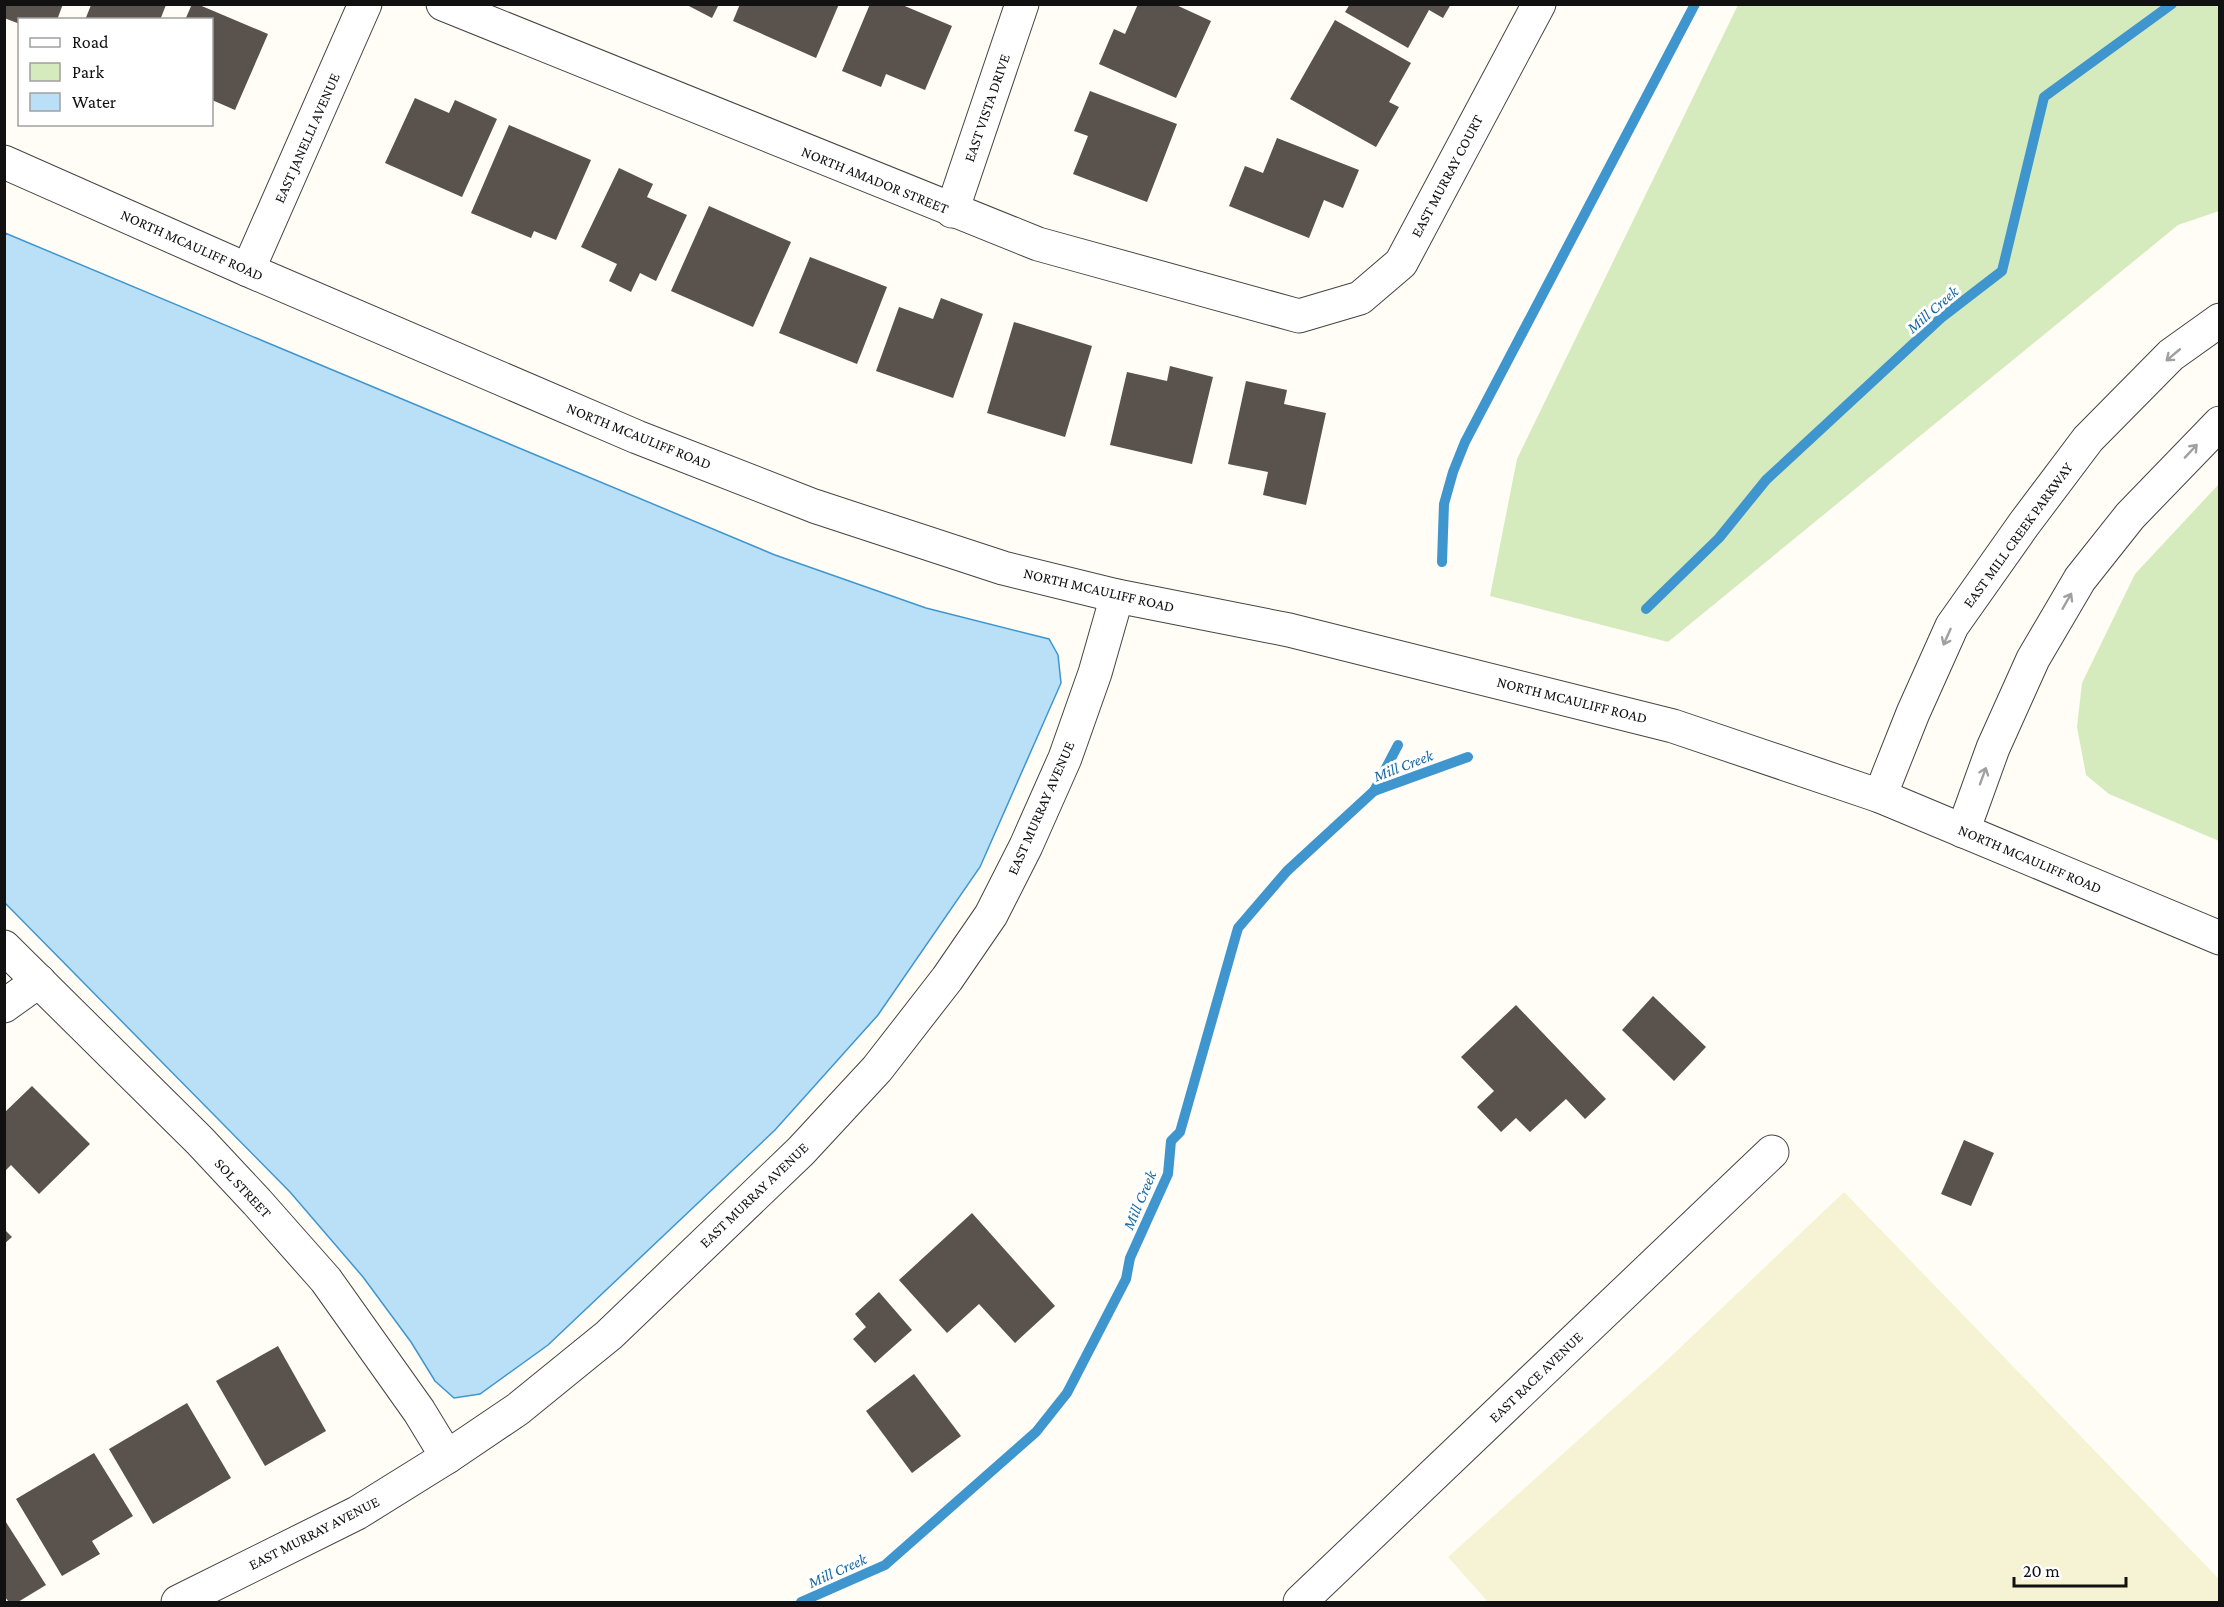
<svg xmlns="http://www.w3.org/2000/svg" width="2224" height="1607" viewBox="0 0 2224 1607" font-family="'Crimson Pro',serif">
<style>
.farmland{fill:#f6f3d4}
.green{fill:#d5ebbd}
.water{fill:#b9e0f7;stroke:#3f96cf;stroke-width:1.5}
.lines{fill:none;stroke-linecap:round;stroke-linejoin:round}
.stream{stroke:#3f96cf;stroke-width:10}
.building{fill:#5a524d}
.minor-casing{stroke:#444;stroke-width:35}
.minor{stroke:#fff;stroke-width:33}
.oneway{stroke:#a0a0a0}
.labels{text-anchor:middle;stroke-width:6;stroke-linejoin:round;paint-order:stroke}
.street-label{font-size:15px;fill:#111;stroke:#fff}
.water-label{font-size:16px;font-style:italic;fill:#1768a6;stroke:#fff}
</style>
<rect width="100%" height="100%" fill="#fffdf5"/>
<polygon class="farmland" points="1844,1192 2219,1579 2219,1602 1488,1602 1448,1557 1664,1363"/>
<g class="green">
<polygon points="1738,5 2219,5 2219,211 2178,225 1668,642 1490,596 1517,459"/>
<polygon points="2219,484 2219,841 2109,794 2086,775 2077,727 2082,683 2135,574"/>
</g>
<polygon class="water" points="5,233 775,555 926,608 1049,639 1058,655 1061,683 980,867 878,1015 775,1130 548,1345 480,1394 454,1398 435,1381 411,1342 363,1277 290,1192 5,903"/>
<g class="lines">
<g class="stream">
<polyline points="1442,562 1444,504 1453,472 1465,442 1695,4"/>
<polyline points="1646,609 1719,538 1766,480 1941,318 2002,271 2044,97 2172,4"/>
<polyline points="1374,791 1398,745"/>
<polyline points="801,1602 885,1565 1036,1432 1067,1393 1126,1279 1130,1258 1168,1174 1171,1141 1180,1132 1238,928 1287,871 1374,791 1468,757"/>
</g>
</g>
<g class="building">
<polygon points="4,4 63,4 57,20 20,20 20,24 4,18"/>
<polygon points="192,4 197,4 268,34 235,110 212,100 212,20 185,20"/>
<polygon points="685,4 719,4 712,18"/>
<polygon points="740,4 839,4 816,58 733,21"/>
<polygon points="870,4 900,4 952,26 925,90 886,74 881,87 842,71"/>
<polygon points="1138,4 1174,4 1211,21 1176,98 1099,64 1114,29 1125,34"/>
<polygon points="1350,4 1451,4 1443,18 1429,10 1408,48 1345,12"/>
<polygon points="91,5 166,5 160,20 85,20"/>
<polygon points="1335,20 1411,63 1389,102 1399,107 1376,147 1290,99"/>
<polygon points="1090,91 1177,124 1147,202 1073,174 1088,136 1074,131"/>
<polygon points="415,98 449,113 455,100 497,119 462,197 385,163"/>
<polygon points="509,125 591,160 556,240 534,231 531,238 471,213"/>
<polygon points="1277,138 1359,170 1343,208 1324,200 1309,238 1229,206 1245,166 1263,173"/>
<polygon points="619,168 653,184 647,197 687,215 656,281 640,273 631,292 609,281 617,264 581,247"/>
<polygon points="709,206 791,242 753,327 671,291"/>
<polygon points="810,257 887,287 857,364 779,333"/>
<polygon points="941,298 983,314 953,398 876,371 899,307 933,319"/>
<polygon points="1014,322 1092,346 1065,437 987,413"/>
<polygon points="1170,366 1213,377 1192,464 1110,445 1127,372 1167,381"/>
<polygon points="1246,381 1287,390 1284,404 1326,413 1306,505 1263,495 1268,472 1228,464"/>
<polygon points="1653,996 1706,1047 1674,1081 1622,1030"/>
<polygon points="1516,1005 1606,1099 1585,1119 1566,1099 1530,1132 1516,1118 1501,1132 1477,1107 1494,1091 1461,1057"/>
<polygon points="32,1086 90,1144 39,1194 11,1165 4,1172 4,1113"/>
<polygon points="1964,1140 1994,1153 1971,1206 1941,1194"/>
<polygon points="972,1213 1055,1306 1015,1343 979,1304 947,1333 899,1280"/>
<polygon points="4,1229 12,1237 4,1244"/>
<polygon points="879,1292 912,1330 875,1363 853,1339 866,1327 855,1314"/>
<polygon points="278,1346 326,1431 265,1466 216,1381"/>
<polygon points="914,1374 961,1436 912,1473 866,1411"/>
<polygon points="187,1403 231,1478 153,1524 109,1449"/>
<polygon points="94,1453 133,1516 92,1541 100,1554 62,1576 16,1499"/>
<polygon points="4,1519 46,1585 18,1602 9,1602 4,1596"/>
</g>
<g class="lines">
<g class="minor-casing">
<g id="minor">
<polyline points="443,4 1038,244 1299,316 1360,298 1401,263 1539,4"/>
<polyline points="4,162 248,270 637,437 814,506 1003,568 1117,596 1289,630 1673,726 1880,796 2220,938"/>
<polyline points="952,211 1022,4"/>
<polyline points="248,270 365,4"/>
<polyline points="1880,796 1913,713 1952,626 2024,524 2088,439 2171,355 2220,320"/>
<polyline points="1963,831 1993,748 2033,659 2080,579 2130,516 2220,423"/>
<polyline points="4,947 200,1141 257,1202 326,1280 419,1411 447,1457"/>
<polyline points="4,1006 39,981"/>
<polyline points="178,1602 357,1513 447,1457 518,1409 609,1335 801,1151 877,1069 947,979 991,915 1026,846 1065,758 1095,673 1117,596"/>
<polyline points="1300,1602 1772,1152"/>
</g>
</g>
<use href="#minor" class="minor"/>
</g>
<defs><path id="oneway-shaft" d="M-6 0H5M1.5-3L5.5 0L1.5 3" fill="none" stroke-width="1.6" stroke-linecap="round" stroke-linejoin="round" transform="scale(1.5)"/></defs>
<g class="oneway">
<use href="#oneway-shaft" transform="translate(2173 355) rotate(140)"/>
<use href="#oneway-shaft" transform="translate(2191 451) rotate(-47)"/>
<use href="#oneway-shaft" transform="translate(2067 601) rotate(-60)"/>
<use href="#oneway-shaft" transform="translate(1947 637) rotate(114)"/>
<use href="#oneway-shaft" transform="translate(1983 776) rotate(-70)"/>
</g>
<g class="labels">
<g class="street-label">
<text transform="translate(987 108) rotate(-71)" y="5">EAST VISTA DRIVE</text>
<text transform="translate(307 138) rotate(-66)" y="5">EAST JANELLI AVENUE</text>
<text transform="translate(1447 176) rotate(-62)" y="5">EAST MURRAY COURT</text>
<text transform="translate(875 180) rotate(22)" y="5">NORTH AMADOR STREET</text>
<text transform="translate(192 245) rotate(24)" y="5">NORTH MCAULIFF ROAD</text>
<text transform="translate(639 436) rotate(22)" y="5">NORTH MCAULIFF ROAD</text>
<text transform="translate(2018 535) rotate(-54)" y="5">EAST MILL CREEK PARKWAY</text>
<text transform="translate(1099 590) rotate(13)" y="5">NORTH MCAULIFF ROAD</text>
<text transform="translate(1572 700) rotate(14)" y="5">NORTH MCAULIFF ROAD</text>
<text transform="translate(1041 808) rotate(-66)" y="5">EAST MURRAY AVENUE</text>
<text transform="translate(2030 859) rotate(23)" y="5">NORTH MCAULIFF ROAD</text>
<text transform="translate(243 1188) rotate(47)" y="5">SOL STREET</text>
<text transform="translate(754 1195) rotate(-44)" y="5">EAST MURRAY AVENUE</text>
<text transform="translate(1536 1377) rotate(-44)" y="5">EAST RACE AVENUE</text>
<text transform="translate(314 1533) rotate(-27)" y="5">EAST MURRAY AVENUE</text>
</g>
<g class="water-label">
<text transform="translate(1932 309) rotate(-41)" y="6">Mill Creek</text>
<text transform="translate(1403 765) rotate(-21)" y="6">Mill Creek</text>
<text transform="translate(1139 1200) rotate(-67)" y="6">Mill Creek</text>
<text transform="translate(837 1570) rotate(-24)" y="6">Mill Creek</text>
</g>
</g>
<rect width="2224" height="1607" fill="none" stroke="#111111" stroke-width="12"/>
<rect x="18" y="18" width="195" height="108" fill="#ffffff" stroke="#a0a0a0" stroke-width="1.5"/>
<rect x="30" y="38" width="30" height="9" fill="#ffffff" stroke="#a0a0a0" stroke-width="1.5"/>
<text x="72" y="48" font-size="18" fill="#111111">Road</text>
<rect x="30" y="63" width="30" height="18" fill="#d5ebbd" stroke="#a0a0a0" stroke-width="1.5"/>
<text x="72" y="78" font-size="18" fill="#111111">Park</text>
<rect x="30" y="93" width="30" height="18" fill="#b9e0f7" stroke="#a0a0a0" stroke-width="1.5"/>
<text x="72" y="108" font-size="18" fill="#111111">Water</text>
<path d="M2014 1577v9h112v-9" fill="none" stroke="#111111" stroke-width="3"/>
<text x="2023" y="1577" font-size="18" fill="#111111" stroke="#ffffff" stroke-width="4.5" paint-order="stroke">20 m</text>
</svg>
